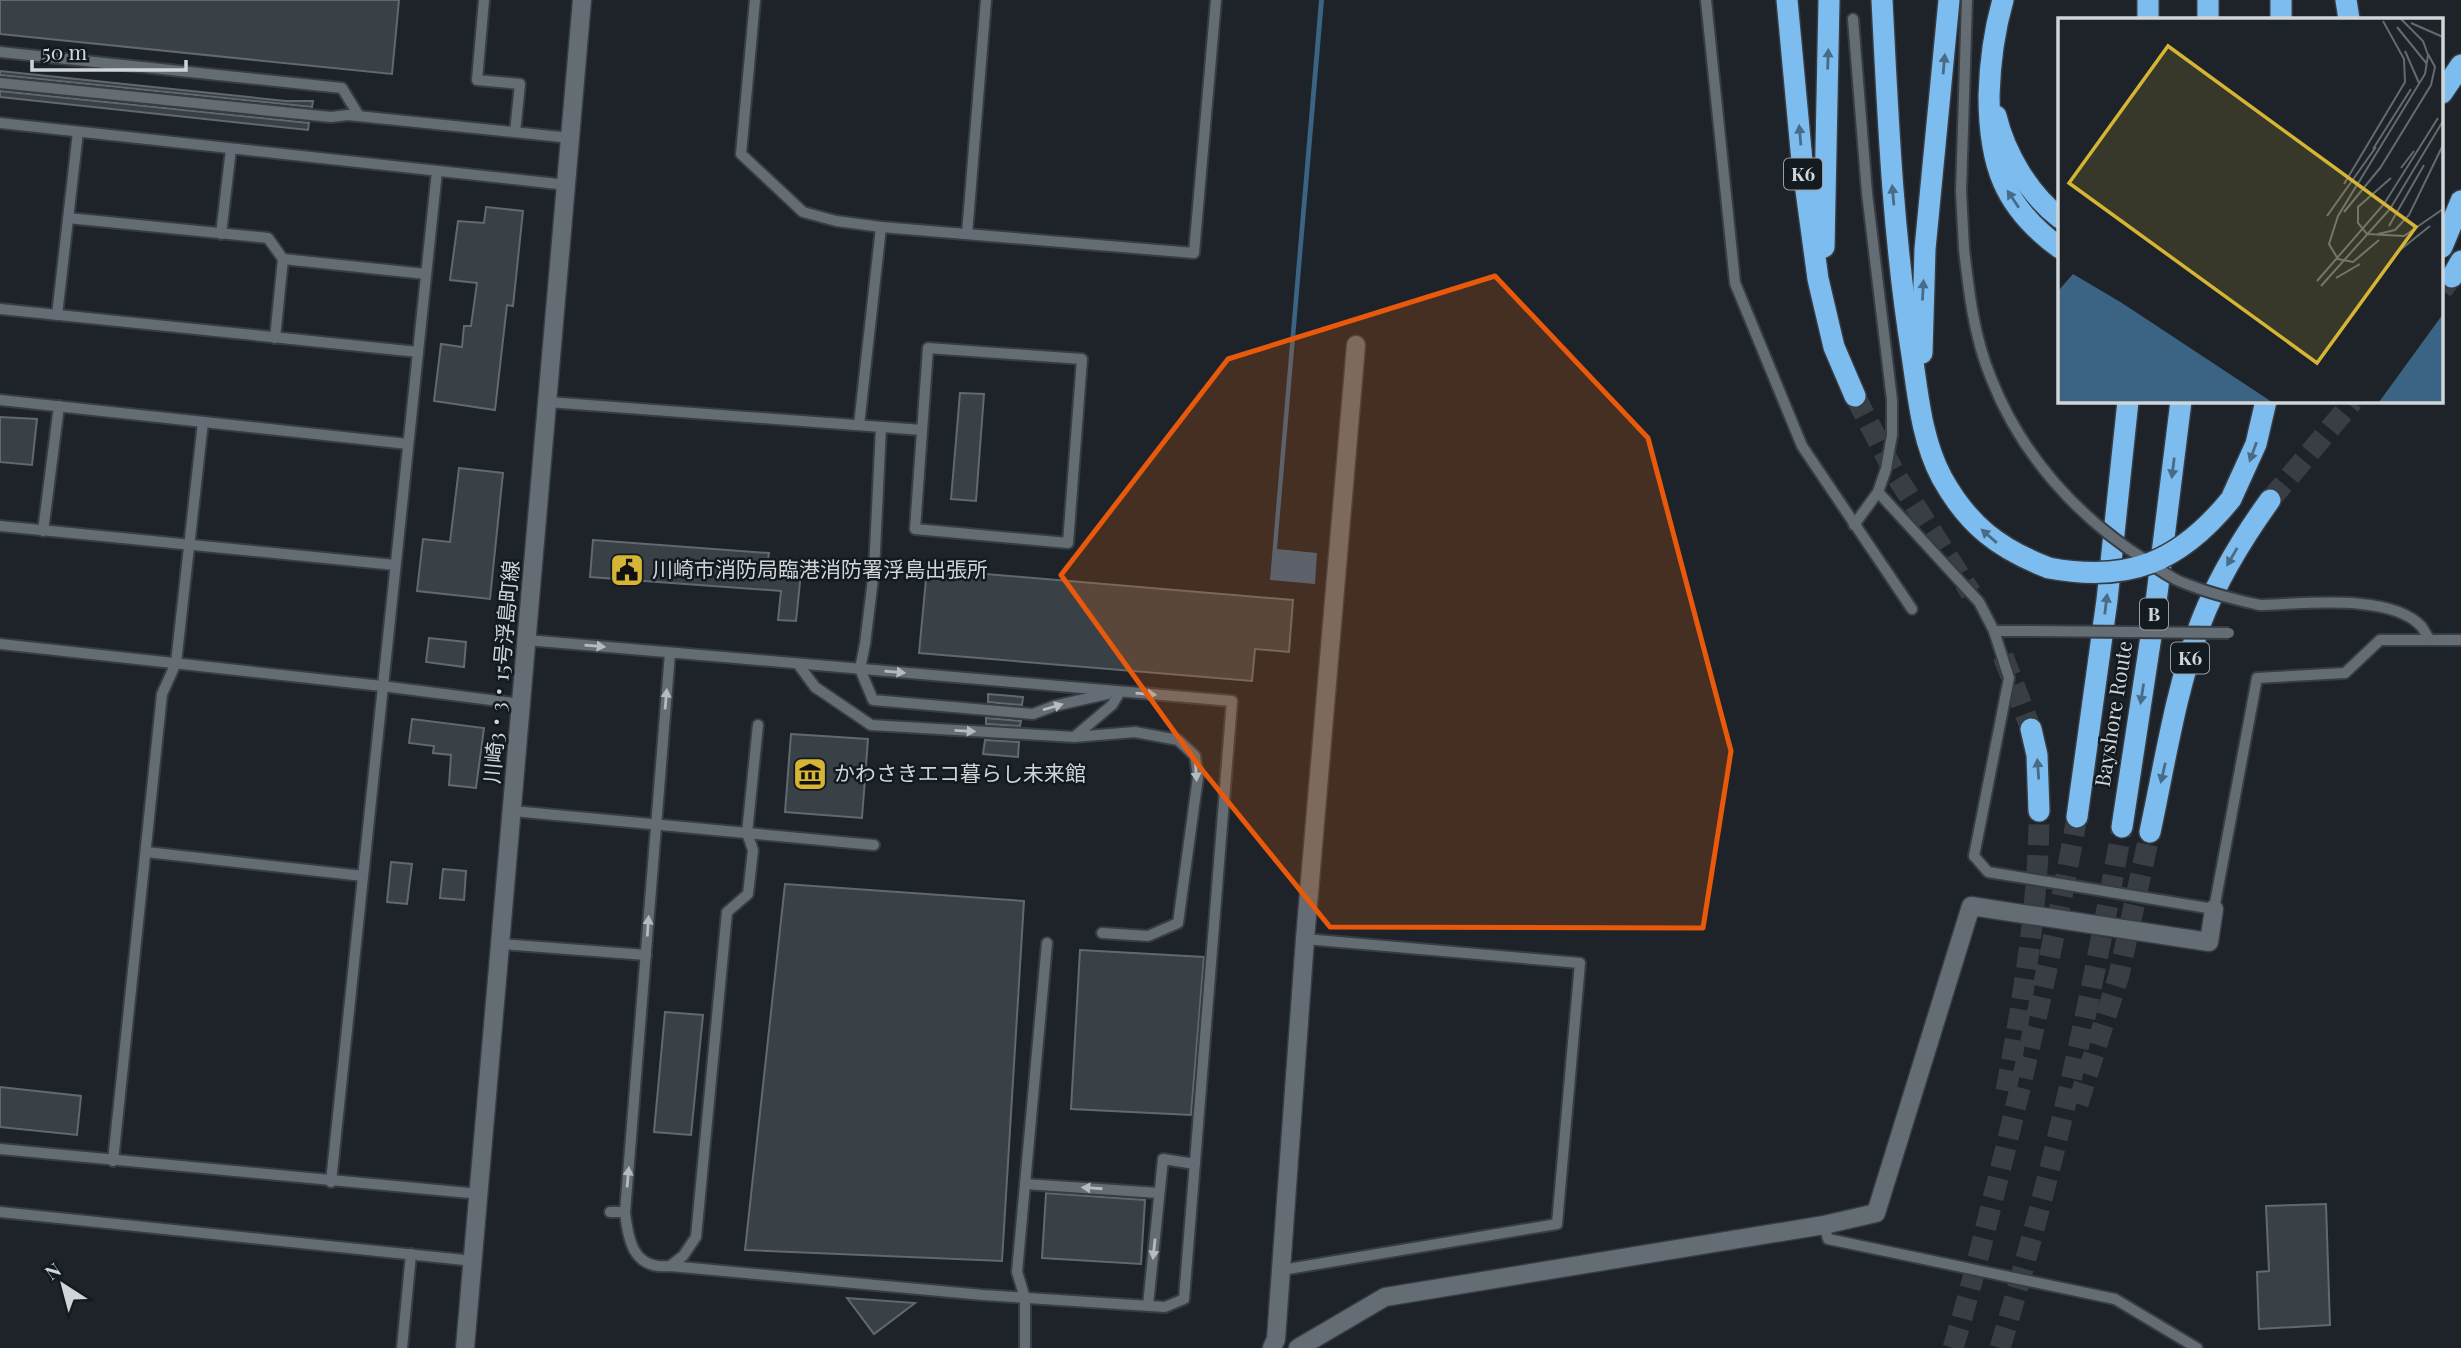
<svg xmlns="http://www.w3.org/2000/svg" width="2461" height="1348" viewBox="0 0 2461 1348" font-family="'Playfair Display','Noto Sans JP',serif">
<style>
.water{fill:#3b6383}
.building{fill:#394147;stroke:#616970;stroke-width:2}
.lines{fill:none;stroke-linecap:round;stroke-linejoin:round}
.motorway-tunnel{stroke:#383e43;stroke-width:21;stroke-dasharray:21 10;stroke-linecap:butt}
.service-casing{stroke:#373d42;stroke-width:14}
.minor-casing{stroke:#373d42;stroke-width:21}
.tertiary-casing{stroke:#373d42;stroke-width:21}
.motorway-casing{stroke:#373d42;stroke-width:24}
.service{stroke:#656d74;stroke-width:10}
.minor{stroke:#656d74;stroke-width:18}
.tertiary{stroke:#656d74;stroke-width:18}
.motorway{stroke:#7dbcee;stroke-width:21}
.service-bridge-casing{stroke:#373d42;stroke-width:14;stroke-linecap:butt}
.motorway-bridge-casing{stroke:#373d42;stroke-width:24;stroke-linecap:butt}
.service-bridge{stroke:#656d74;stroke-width:10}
.motorway-bridge{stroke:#7dbcee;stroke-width:21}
.oneway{fill:#486b87}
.oneway2{fill:#b5bbbf}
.marked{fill:#e8590c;fill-opacity:0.2;stroke:#e8590c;stroke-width:5;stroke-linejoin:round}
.labels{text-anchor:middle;stroke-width:5;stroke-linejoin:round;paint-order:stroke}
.shield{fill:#131a20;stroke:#979da1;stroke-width:2}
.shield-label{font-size:19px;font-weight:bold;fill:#d0d5d8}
.poi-label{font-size:21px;fill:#d0d5d8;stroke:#131a20;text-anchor:start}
.street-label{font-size:21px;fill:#d0d5d8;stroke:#131a20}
.inset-road{fill:none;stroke:#656a6f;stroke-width:2}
.view{fill:#d6b534;fill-opacity:0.15;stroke:#d6b534;stroke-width:3.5}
.inset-edge{fill:none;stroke:#d0d5d8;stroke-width:3.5}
</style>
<rect width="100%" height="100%" fill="#1d2329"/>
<polygon class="water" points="1319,0 1324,0 1277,549 1317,553 1315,584 1270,580"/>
<g class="building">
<polygon points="0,0 399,0 392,74 0,34"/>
<polygon points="0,71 286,101 313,101 312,107 0,75"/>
<polygon points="0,91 309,123 308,130 0,97"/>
<polygon points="486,207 523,211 513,306 507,305 495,410 434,401 441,344 462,347 464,326 471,326 477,283 450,280 458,221 484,223"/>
<polygon points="960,393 984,394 976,501 951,499"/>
<polygon points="0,417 37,419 32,465 0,462"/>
<polygon points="459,468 503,473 490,599 417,591 423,539 450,542"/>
<polygon points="593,540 769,553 768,559 802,563 796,621 778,620 781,591 590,577"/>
<polygon points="927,569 1293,600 1289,652 1255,649 1252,681 919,653"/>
<polygon points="429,638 466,642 464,667 426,662"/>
<polygon points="988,694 1023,697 1022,705 988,702"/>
<polygon points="986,718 1021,721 1020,726 986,724"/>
<polygon points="412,719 484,728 476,788 449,785 451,755 433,753 434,746 409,743"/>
<polygon points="791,734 868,739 862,818 785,812"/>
<polygon points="985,740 1019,742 1018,757 983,754"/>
<polygon points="391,862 412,864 407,904 387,902"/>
<polygon points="443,869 466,871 464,900 440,898"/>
<polygon points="785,884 1024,901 1002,1261 745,1250"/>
<polygon points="1080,950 1204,957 1191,1115 1071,1109"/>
<polygon points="665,1012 703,1015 691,1135 654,1132"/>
<polygon points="0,1087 81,1096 77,1135 0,1127"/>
<polygon points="1046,1193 1145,1200 1141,1264 1042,1258"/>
<polygon points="2326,1204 2330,1325 2259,1329 2257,1272 2269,1271 2266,1206"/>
<polygon points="847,1298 915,1303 874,1334"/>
</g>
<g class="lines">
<g class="motorway-tunnel">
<polyline points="2442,290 2452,277"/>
<polyline points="1855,396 1895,474 1971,593"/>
<polyline points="2270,500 2353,401"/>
<polyline points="2003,656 2031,729"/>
<path d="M2006 1091C2023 998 2039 905 2039 811"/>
<polyline points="2078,1104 2119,975 2150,832"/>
<path d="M1953 1348C1973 1283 1988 1217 2005 1151 2032 1040 2057 929 2077 817"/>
<path d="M2000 1348C2052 1177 2091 1003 2122 827"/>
</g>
<g class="service-casing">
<g id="service">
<polyline points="484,0 477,80 520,84 515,132"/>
<polyline points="755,0 741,154 803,212 836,221 881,227 1194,253 1216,0"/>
<polyline points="1706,0 1735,283 1802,446 1912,609"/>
<polyline points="1853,19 1867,193 1892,400 1892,435 1886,469 1878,492 1854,525"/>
<polyline points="0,52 342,88 359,116"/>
<polyline points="0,83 311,115 331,117 348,115 571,138"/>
<polyline points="0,123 567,185"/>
<polyline points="68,218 268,238 283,259 275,338"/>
<polyline points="221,234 231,149"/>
<polyline points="967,234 986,0"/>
<polyline points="1964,249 1961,191 1967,0"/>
<polyline points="283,259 426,274"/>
<polyline points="0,309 418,352"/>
<polyline points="57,315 78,132"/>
<polygon points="928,348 1082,359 1068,543 915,529"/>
<polyline points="0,400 408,444"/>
<polyline points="548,402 922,430"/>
<polyline points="859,425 881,227"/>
<polyline points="881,427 874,571 865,644 860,669 873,700 1033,714 1054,706 1107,694"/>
<polyline points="1878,492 1979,602 1994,631 2009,678 1974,856 1988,872 2214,909 2257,678 2345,673 2380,640 2461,640"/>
<polyline points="0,526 395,565"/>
<polyline points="43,531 59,406"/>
<path d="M2260 605C2302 604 2390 593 2421 626 2424 630 2427 636 2430 640"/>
<polyline points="1994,631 2032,631"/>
<path d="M527 640 1232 701 1184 1299 1165 1307 983 1295 670 1266C633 1270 628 1240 625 1212L670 653"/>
<polyline points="0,644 382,686 522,704"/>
<polyline points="798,664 815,687 871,725 1074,737 1135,732 1178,740 1195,756 1198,777 1178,923 1148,936 1102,933"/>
<polyline points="1074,737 1112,705 1120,692"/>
<polyline points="513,811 874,845"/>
<polyline points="146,852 363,876"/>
<polyline points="501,944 646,955"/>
<polyline points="0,1149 480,1194"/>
<polyline points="113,1161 162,694 176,663 203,422"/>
<polyline points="331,1182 437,171"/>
<polyline points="1025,1184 1159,1193"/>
<polyline points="0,1212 474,1261"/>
<polyline points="610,1212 625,1212"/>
<polyline points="1824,1225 1828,1239 2115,1299 2197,1348"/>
<polyline points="670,1266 683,1256 696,1237 727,912 748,894 753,850 747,833 758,725"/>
<polyline points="1282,1270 1557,1224 1580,963 1305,939"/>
<polyline points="1148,1305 1163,1159 1195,1164"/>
<polyline points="402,1348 411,1254"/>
<polyline points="1025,1348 1025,1298 1017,1272 1047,943"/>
</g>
</g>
<g class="minor-casing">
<g id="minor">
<polyline points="1272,1348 1276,1339 1305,939 1356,345"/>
<polyline points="1298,1348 1385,1297 1824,1225 1876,1213 1971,906 2209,942 2214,909"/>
</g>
</g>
<g class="tertiary-casing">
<polyline id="tertiary" points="465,1348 582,0"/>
</g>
<g class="motorway-casing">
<g id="motorway">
<polyline points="1787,0 1802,161 1818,279 1834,347 1855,396"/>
<path d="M1882 0C1888 119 1893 237 1912 355 1918 396 1922 441 1942 478 1968 525 1999 549 2049 568"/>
<path d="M2003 0C1994 31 1990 63 1989 95 1989 163 2003 207 2060 248"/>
<polyline points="2346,0 2349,19"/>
<polyline points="2148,19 2148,0"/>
<polyline points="2208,19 2208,0"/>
<polyline points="2281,19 2281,0"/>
<polyline points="2442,93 2461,65"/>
<path d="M1996 116C2005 154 2029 194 2060 218"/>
<polyline points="1824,247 1829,0"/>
<polyline points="2442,247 2461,201"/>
<polyline points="2452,277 2461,261"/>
<polyline points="1922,353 1925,249 1949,0"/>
<polyline points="2231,499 2256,444 2266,401"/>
<polyline points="2031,729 2037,755 2039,811"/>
<polyline points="2077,817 2107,600 2128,401"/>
<polyline points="2122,827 2155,610 2181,401"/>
<path d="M2150 832C2165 762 2176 689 2201 622 2218 578 2242 539 2270 500"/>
</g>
</g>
<use href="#service" class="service"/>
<use href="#minor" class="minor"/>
<use href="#tertiary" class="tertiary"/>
<use href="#motorway" class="motorway"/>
<g class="service-bridge-casing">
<g id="service-bridge">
<path d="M1964 249C1969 293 1974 337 1991 378 2021 455 2078 518 2147 561 2157 568 2168 576 2179 581 2205 592 2232 599 2260 605"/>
<polyline points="2032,631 2229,633"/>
</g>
</g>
<g class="motorway-bridge-casing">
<path id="motorway-bridge" d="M2049 568C2129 583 2180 562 2231 499"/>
</g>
<use href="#service-bridge" class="service-bridge"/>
<use href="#motorway-bridge" class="motorway-bridge"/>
</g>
<defs><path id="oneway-solid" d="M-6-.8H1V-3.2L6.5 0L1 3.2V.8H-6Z" transform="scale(1.75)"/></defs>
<g class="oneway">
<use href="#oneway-solid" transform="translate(1828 59) rotate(-88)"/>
<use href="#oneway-solid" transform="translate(1944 64) rotate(-85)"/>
<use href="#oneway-solid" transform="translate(1800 135) rotate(-95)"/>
<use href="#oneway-solid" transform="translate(1893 195) rotate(-95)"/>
<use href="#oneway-solid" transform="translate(2013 199) rotate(-124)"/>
<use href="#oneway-solid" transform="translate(1923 290) rotate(-87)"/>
<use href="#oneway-solid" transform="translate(2253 452) rotate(110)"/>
<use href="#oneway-solid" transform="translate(2173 468) rotate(97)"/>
<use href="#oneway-solid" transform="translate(1989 536) rotate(-139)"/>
<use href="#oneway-solid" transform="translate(2232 557) rotate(120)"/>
<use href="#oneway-solid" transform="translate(2106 604) rotate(-83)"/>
<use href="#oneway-solid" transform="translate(2142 694) rotate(99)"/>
<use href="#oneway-solid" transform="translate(2038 769) rotate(-94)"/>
<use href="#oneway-solid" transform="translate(2163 773) rotate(103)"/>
</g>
<g class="oneway2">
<use href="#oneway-solid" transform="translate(595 646) rotate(5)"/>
<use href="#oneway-solid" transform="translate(895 672) rotate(5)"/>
<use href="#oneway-solid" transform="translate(1146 694) rotate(5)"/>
<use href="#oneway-solid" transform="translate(666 699) rotate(-85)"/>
<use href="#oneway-solid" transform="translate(1053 707) rotate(-16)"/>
<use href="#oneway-solid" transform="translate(965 731) rotate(3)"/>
<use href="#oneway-solid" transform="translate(1196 771) rotate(86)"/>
<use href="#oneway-solid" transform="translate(648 926) rotate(-86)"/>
<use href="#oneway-solid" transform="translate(628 1177) rotate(-85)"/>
<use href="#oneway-solid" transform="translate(1092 1188) rotate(-176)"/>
<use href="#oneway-solid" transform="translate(1154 1249) rotate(96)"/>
</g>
<path class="marked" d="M1495 276 1648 438 1731 751 1703 928 1330 927 1199 766 1061 575 1228 359Z"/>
<defs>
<g id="civic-square" transform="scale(1.75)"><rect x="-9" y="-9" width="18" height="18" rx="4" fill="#d6b534" stroke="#131a20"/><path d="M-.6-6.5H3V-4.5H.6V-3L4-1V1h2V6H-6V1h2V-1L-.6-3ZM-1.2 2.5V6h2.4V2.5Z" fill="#111"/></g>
<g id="museum-square" transform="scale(1.75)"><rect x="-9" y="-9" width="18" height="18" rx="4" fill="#d6b534" stroke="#131a20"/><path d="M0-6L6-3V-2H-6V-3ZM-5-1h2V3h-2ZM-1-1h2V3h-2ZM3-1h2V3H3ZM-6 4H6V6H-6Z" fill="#111"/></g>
</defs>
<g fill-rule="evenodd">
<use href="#civic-square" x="627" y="570"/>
<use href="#museum-square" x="810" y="774"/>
</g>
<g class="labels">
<g class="shield">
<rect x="1784" y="158.5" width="38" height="31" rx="5"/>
<rect x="2140" y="598.5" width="28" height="31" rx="5"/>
<rect x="2171" y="642.5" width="38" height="31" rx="5"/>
</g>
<g class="shield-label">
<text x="1803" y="181">K6</text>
<text x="2154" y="621">B</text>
<text x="2190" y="665">K6</text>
</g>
<g class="poi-label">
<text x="652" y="577">川崎市消防局臨港消防署浮島出張所</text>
<text x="834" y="781">かわさきエコ暮らし未来館</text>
</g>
<g class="street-label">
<text transform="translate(502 672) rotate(-85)" y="7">川崎3・3・15号浮島町線</text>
<text transform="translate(2114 714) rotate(-81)" y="7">Bayshore Route</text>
</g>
</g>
<g transform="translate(2058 18)">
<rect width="385" height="385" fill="#1d2329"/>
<path d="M15 256 64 285 214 384H0V273ZM385 296V384H321Z" fill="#3b6383"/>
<path class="inset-road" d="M353 5 385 19M339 9 369 46M347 33 361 65M315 131 353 71M343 150 356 133M321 152 373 67 377 49 370 36M333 160 300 189V205L309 216 346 218 385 191M286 166 347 64 346 41 325 3M286 194 322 150M269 198 318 129M331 208 366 147M320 216 337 212 351 197 385 127M321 222 295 244 280 241 271 226 280 198 367 56 370 37 365 23 343 1M337 236 372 208M278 260 302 246M259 263 326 186 380 100M263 268 332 191 385 103"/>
<path class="view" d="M110 28 358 209 259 345 11 165Z"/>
<rect width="385" height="385" class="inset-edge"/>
</g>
<g transform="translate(63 1285) rotate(324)" stroke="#131a20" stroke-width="5" paint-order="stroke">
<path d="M0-5L12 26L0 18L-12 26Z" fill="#d0d5d8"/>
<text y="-10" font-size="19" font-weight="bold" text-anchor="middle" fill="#d0d5d8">N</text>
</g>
<path d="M32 60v10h154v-10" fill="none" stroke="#d0d5d8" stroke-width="3.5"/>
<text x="42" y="60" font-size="21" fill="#d0d5d8" stroke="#131a20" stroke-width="5" paint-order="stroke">50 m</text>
</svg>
